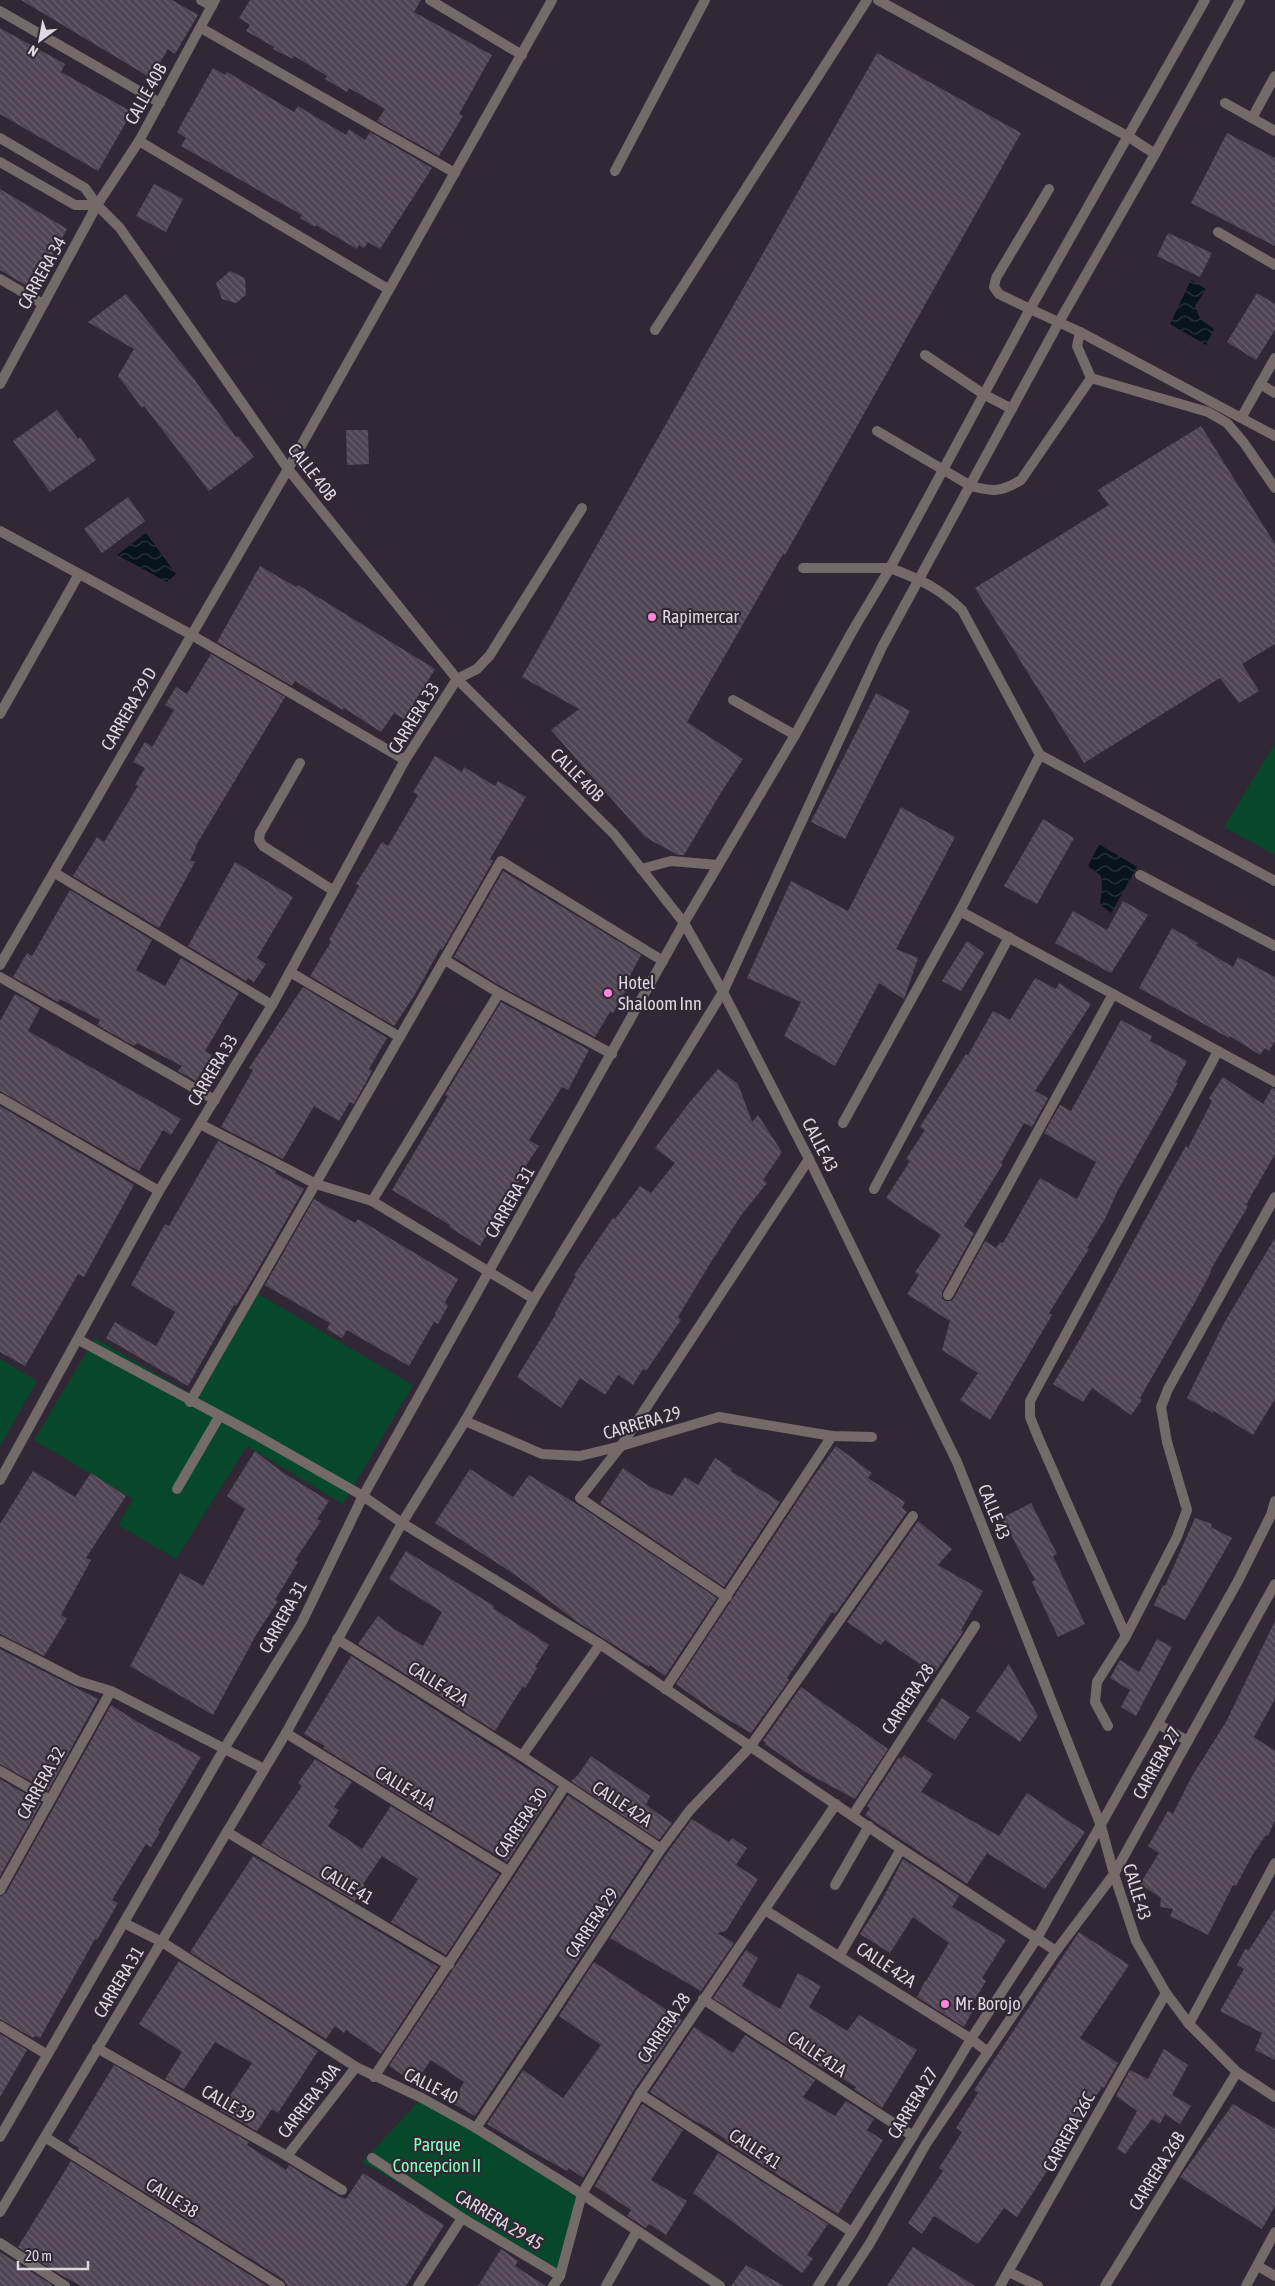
<svg xmlns="http://www.w3.org/2000/svg" width="1275" height="2286" viewBox="0 0 1275 2286" font-family="'Asap Condensed',sans-serif">
<style>
.green{fill:#07482c}
.water{fill:url(#water-waves)}
.building{fill:url(#building-back-hatch)}
.lines{fill:none;stroke-linecap:round;stroke-linejoin:round}
.service{stroke:#756a6a;stroke-width:10}
.minor{stroke:#756a6a;stroke-width:10}
.tertiary{stroke:#756a6a;stroke-width:10}
.poi-dot{fill:#ff85de;stroke:#322734;stroke-width:2}
.labels{text-anchor:middle;stroke-width:4.5;stroke-linejoin:round;paint-order:stroke}
.street-label{font-size:18px;fill:#ded7e0;stroke:#322734}
.poi-label{font-size:18px;fill:#ded7e0;stroke:#322734;text-anchor:start}
.park-label{font-size:18px;fill:#85ffbd;stroke:#322734}
</style>
<defs>
<pattern id="water-waves" width="16" height="10" patternUnits="userSpaceOnUse" patternTransform="scale(1.25)"><rect width="16" height="10" fill="#07151a"/><path d="M0 5q4-4 8 0t8 0" fill="none" stroke="#2b363b"/></pattern>
<pattern id="building-back-hatch" width="6" height="6" patternUnits="userSpaceOnUse" patternTransform="scale(1.25)"><rect width="6" height="6" fill="#514554"/><path d="M-1 5l2 2M0 0l6 6M5-1l2 2" fill="none" stroke="#6a5f6c"/></pattern>
</defs>
<rect width="100%" height="100%" fill="#322734"/>
<g class="green">
<polygon points="1275,743 1275,855 1224,827"/>
<polygon points="252,1290 413,1385 343,1504 247,1446 176,1559 118,1525 133,1499 34,1440 95,1338 191,1394"/>
<polygon points="0,1359 37,1381 0,1446"/>
<polygon points="422,2098 578,2190 559,2275 362,2162"/>
</g>
<g class="water">
<polygon points="1191,280 1206,289 1195,306 1200,319 1214,329 1206,345 1170,324"/>
<polygon points="146,533 176,574 167,582 117,555"/>
<polygon points="1099,844 1137,867 1111,913 1100,904 1102,889 1101,876 1088,866"/>
</g>
<g class="building">
<polygon points="21,0 172,0 198,15 175,54 168,49 151,78"/>
<polygon points="250,0 421,0 414,12 492,55 459,114 463,116 439,156 377,121 385,109 349,88 347,92 325,79 327,76 294,56 293,59 273,49 274,47 246,31 250,25 239,18"/>
<polygon points="0,28 65,64 61,72 132,112 98,171 0,114"/>
<polygon points="877,53 1021,133 785,555 783,554 687,722 743,759 722,791 684,855 678,855 645,837 551,730 579,709 522,677"/>
<polygon points="213,68 225,75 227,72 294,112 298,106 346,135 349,129 365,140 370,132 432,168 380,249 368,242 364,248 359,245 357,249 316,225 315,227 300,218 302,215 181,146 186,138 177,132"/>
<polygon points="1227,133 1275,158 1275,246 1191,203"/>
<polygon points="154,184 183,199 166,232 136,216"/>
<polygon points="0,189 67,229 34,290 0,270"/>
<polygon points="1168,233 1212,253 1200,277 1157,256"/>
<polygon points="230,271 245,278 246,295 236,303 222,299 216,283"/>
<polygon points="1257,293 1275,304 1275,330 1256,360 1227,342"/>
<polygon points="126,294 194,379 236,437 238,436 254,457 209,491 144,406 142,408 118,376 134,349 88,322"/>
<polygon points="57,410 78,439 80,437 96,460 50,492 13,441"/>
<polygon points="1201,426 1275,544 1275,644 1242,664 1259,691 1239,703 1220,678 1084,763 975,588 1109,505 1098,490"/>
<polygon points="346,430 368,430 369,464 347,465"/>
<polygon points="128,497 145,521 102,553 84,529"/>
<polygon points="260,566 296,587 298,585 435,669 404,719 394,713 381,732 344,708 343,710 295,681 292,686 217,642"/>
<polygon points="211,654 285,697 195,847 196,848 190,860 195,862 159,928 73,876 97,837 104,842 138,786 135,785 145,768 133,762 145,742 152,747 174,710 165,705 176,687 187,694"/>
<polygon points="876,693 910,711 845,839 811,822"/>
<polygon points="435,756 462,772 464,767 495,786 498,781 526,797 490,859 493,861 442,950 440,949 414,996 394,1026 310,976 331,942 329,940 359,886 356,884 382,842 388,846 418,795 413,792"/>
<polygon points="901,807 955,837 896,949 918,958 904,999 879,983 835,1066 784,1036 801,1002 747,978 791,881 848,911"/>
<polygon points="1043,819 1074,838 1037,904 1004,886"/>
<polygon points="235,862 293,897 257,958 266,964 254,982 248,978 246,981 188,946"/>
<polygon points="503,871 641,955 627,981 630,983 613,1013 610,1012 595,1037 502,987 454,957"/>
<polygon points="70,890 152,940 136,970 165,986 181,958 239,993 205,1051 212,1055 196,1081 178,1071 182,1066 137,1043 134,1046 97,1025 100,1020 60,999 58,1002 13,977 27,953 32,956"/>
<polygon points="1123,901 1148,915 1111,973 1055,943 1073,911 1107,930"/>
<polygon points="1172,928 1198,943 1196,945 1233,967 1238,957 1275,977 1275,1041 1269,1051 1265,1048 1260,1055 1230,1036 1229,1038 1139,988"/>
<polygon points="967,941 984,953 961,991 942,981"/>
<polygon points="1035,978 1056,989 1059,983 1091,1004 1035,1091 1048,1098 1032,1127 1024,1123 1001,1163 1003,1164 964,1226 974,1233 942,1292 942,1298 945,1301 951,1301 954,1298 985,1241 996,1248 1000,1242 1003,1243 1040,1178 1077,1199 1096,1162 1044,1133 1060,1105 1071,1111 1121,1020 1152,1036 1150,1041 1187,1061 1176,1082 1178,1083 1118,1190 1105,1219 1087,1248 1089,1249 1049,1313 1052,1315 990,1420 960,1400 978,1373 942,1350 950,1321 907,1294 919,1275 915,1272 941,1235 886,1198 910,1161 906,1159 925,1130 920,1127 966,1054 968,1055 993,1011 1010,1020"/>
<polygon points="303,987 387,1038 369,1069 372,1071 354,1104 350,1102 339,1121 314,1106 283,1159 221,1127 253,1070 249,1068"/>
<polygon points="15,994 40,1008 28,1031 181,1119 171,1135 163,1130 139,1171 0,1091 0,1021"/>
<polygon points="501,1002 589,1050 568,1090 562,1087 529,1140 539,1146 520,1174 523,1175 480,1246 449,1227 450,1225 392,1190 448,1096 445,1095"/>
<polygon points="718,1069 738,1084 752,1122 758,1115 782,1152 763,1180 767,1183 742,1214 711,1262 678,1317 681,1320 646,1371 643,1369 633,1385 618,1375 605,1395 580,1378 561,1408 517,1377 556,1314 555,1313 576,1276 574,1275 613,1218 615,1219 640,1186 651,1193 675,1163 655,1148 689,1103"/>
<polygon points="1223,1077 1263,1104 1272,1088 1275,1089 1275,1154 1246,1205 1248,1206 1210,1271 1211,1272 1194,1304 1140,1398 1142,1400 1131,1415 1092,1388 1083,1402 1053,1384 1086,1329 1170,1174 1186,1146 1188,1148 1212,1101 1209,1098"/>
<polygon points="0,1106 134,1185 84,1277 78,1274 25,1366 0,1352"/>
<polygon points="218,1141 276,1171 275,1173 304,1189 253,1278 236,1306 234,1305 188,1386 106,1338 115,1322 156,1346 175,1312 131,1285 165,1224 169,1226"/>
<polygon points="314,1199 355,1223 358,1219 458,1279 445,1302 448,1306 438,1324 434,1322 409,1366 347,1330 342,1338 327,1329 330,1323 265,1285"/>
<polygon points="1275,1238 1275,1399 1253,1435 1214,1411 1213,1413 1187,1398 1224,1323"/>
<polygon points="836,1446 872,1473 868,1478 905,1502 902,1508 907,1512 835,1614 832,1612 787,1678 789,1680 751,1733 715,1712 676,1684 814,1476"/>
<polygon points="255,1451 282,1472 329,1501 317,1519 321,1521 295,1560 298,1562 275,1600 278,1601 256,1635 213,1715 130,1666 180,1573 203,1586 245,1509 227,1496"/>
<polygon points="715,1458 732,1469 731,1471 780,1502 724,1587 600,1503 623,1468 649,1486 672,1496 685,1477 698,1485"/>
<polygon points="470,1469 513,1497 529,1475 583,1508 717,1598 665,1676 650,1665 649,1667 576,1621 514,1574 435,1523"/>
<polygon points="33,1471 75,1497 91,1473 126,1496 86,1558 91,1560 61,1615 67,1619 44,1656 0,1634 0,1524"/>
<polygon points="1031,1503 1057,1554 1053,1556 1085,1624 1058,1637 1032,1582 1035,1580 1002,1518"/>
<polygon points="1195,1518 1212,1524 1211,1527 1232,1538 1185,1620 1154,1605 1163,1585 1165,1586"/>
<polygon points="918,1521 952,1549 938,1565 983,1591 961,1630 963,1632 934,1674 885,1640 881,1645 847,1622"/>
<polygon points="406,1551 494,1606 493,1608 549,1645 535,1667 537,1668 525,1688 523,1686 495,1731 358,1644 378,1616 394,1629 423,1646 442,1612 389,1579"/>
<polygon points="1275,1621 1275,1699 1254,1737 1275,1751 1275,1820 1268,1836 1266,1835 1253,1854 1236,1886 1233,1885 1208,1935 1170,1916 1173,1909 1160,1907 1161,1898 1140,1884 1159,1853 1148,1846 1168,1811 1173,1814 1192,1776 1226,1722"/>
<polygon points="1157,1639 1172,1647 1136,1716 1121,1707 1130,1690 1110,1678 1120,1660 1139,1672"/>
<polygon points="0,1649 98,1699 48,1791 0,1764"/>
<polygon points="351,1656 556,1787 507,1862 323,1748 325,1746 304,1734"/>
<polygon points="1009,1664 1038,1716 1020,1742 976,1711"/>
<polygon points="801,1687 888,1749 855,1799 807,1773 765,1744 766,1742 763,1741"/>
<polygon points="942,1698 970,1717 955,1740 927,1721"/>
<polygon points="111,1705 136,1721 201,1757 158,1830 160,1832 151,1847 146,1844 112,1900 118,1903 97,1940 95,1939 40,2038 35,2036 33,2038 0,2019 0,1897 6,1893"/>
<polygon points="904,1755 933,1774 921,1792 999,1836 1027,1793 1085,1832 1045,1889 987,1853 967,1884 865,1815 870,1808 867,1806 899,1757 901,1759"/>
<polygon points="591,1756 650,1796 646,1805 672,1823 659,1840 571,1781 578,1775"/>
<polygon points="315,1759 352,1782 334,1807 339,1810 328,1826 362,1849 391,1806 499,1874 446,1955 391,1922 418,1879 382,1856 363,1884 365,1886 355,1901 261,1845 302,1786 298,1783"/>
<polygon points="0,1779 41,1803 0,1876"/>
<polygon points="568,1795 651,1851 475,2116 452,2103 464,2082 431,2060 415,2083 389,2066"/>
<polygon points="692,1819 729,1842 732,1838 747,1848 736,1865 758,1879 726,1931 717,1933 734,1943 701,1991 610,1938 667,1853"/>
<polygon points="253,1856 438,1967 381,2054 346,2030 344,2033 335,2026 326,2039 190,1952"/>
<polygon points="903,1859 959,1896 952,1907 1006,1940 982,1978 986,1981 971,2006 974,2008 964,2027 917,1997 925,1981 926,1981 949,1943 913,1917 890,1953 860,1934 881,1902"/>
<polygon points="1275,1909 1275,2060 1255,2050 1262,2033 1220,2011 1244,1969 1237,1965 1245,1949 1249,1950"/>
<polygon points="1079,1932 1129,1965 1080,2038 1118,2063 1104,2088 1102,2087 1017,2217 1004,2208 978,2244 934,2216 922,2234 908,2223 943,2171 939,2168 962,2132 956,2128 978,2093 974,2090"/>
<polygon points="746,1950 758,1958 742,1986 780,2009 798,1973 821,1986 809,2007 847,2031 859,2015 917,2050 882,2108 854,2089 856,2087 825,2068 824,2069 713,1998"/>
<polygon points="179,1961 318,2051 278,2113 272,2109 257,2131 220,2110 252,2063 215,2042 184,2089 165,2079 182,2052 139,2024"/>
<polygon points="594,1962 682,2020 634,2090 583,2178 569,2168 567,2171 538,2155 487,2124 523,2070 563,2098 601,2045 559,2016"/>
<polygon points="694,2027 733,2053 745,2035 815,2080 803,2097 835,2116 846,2101 874,2119 867,2130 883,2140 838,2214 726,2141 726,2140 709,2128 691,2119 650,2092"/>
<polygon points="0,2034 27,2050 0,2097"/>
<polygon points="1164,2049 1188,2065 1172,2095 1191,2106 1180,2124 1165,2114 1160,2124 1152,2119 1125,2154 1117,2149 1137,2111 1116,2096 1130,2070 1148,2079"/>
<polygon points="114,2065 249,2142 247,2145 286,2170 289,2165 338,2196 346,2199 363,2173 444,2225 406,2286 287,2286 284,2280 78,2150 79,2148 68,2141"/>
<polygon points="642,2104 683,2130 651,2180 687,2201 666,2235 649,2224 646,2228 627,2216 631,2210 595,2186"/>
<polygon points="1233,2104 1275,2129 1275,2206 1262,2229 1180,2177"/>
<polygon points="718,2153 828,2224 807,2255 813,2259 802,2273 693,2193"/>
<polygon points="71,2161 267,2286 81,2286 59,2274 18,2247"/>
<polygon points="913,2247 975,2286 887,2286"/>
<polygon points="501,2249 518,2261 515,2266 546,2286 478,2286"/>
<polygon points="0,2252 52,2285 51,2286 0,2286"/>
<polygon points="746,2265 784,2286 731,2286"/>
</g>
<g class="lines">
<g class="service">
<polyline points="878,0 1129,137 1155,154"/>
<polyline points="615,171 705,0"/>
<polyline points="1030,309 999,294 994,287 996,278 1049,189"/>
<polyline points="655,330 867,0"/>
<polyline points="1080,332 1077,346 1091,378"/>
<polyline points="925,355 985,395 1012,409"/>
<path d="M877 431 971 486C993 492 1001 492 1021 480L1091 378 1208 412 1227 423 1244 443 1275 488"/>
<polyline points="803,568 890,568"/>
<polyline points="457,679 477,669 490,655 582,508"/>
<polyline points="733,700 795,735"/>
<polyline points="300,763 260,833 259,840 263,846 334,891"/>
<polyline points="641,869 671,861 718,865"/>
<polyline points="445,960 499,993 612,1054"/>
<polyline points="290,972 398,1036"/>
<polyline points="0,977 215,1100"/>
<polyline points="0,1098 159,1191"/>
<polyline points="372,1201 499,993"/>
<polyline points="79,1340 256,1435 363,1496"/>
<polyline points="190,1402 501,861 663,961"/>
<polyline points="177,1489 219,1417"/>
<polyline points="835,1885 869,1826"/>
</g>
<g class="minor">
<polyline points="201,0 212,6"/>
<polyline points="430,0 522,55"/>
<polyline points="0,11 160,103"/>
<polyline points="201,28 455,173"/>
<polyline points="1225,103 1275,131"/>
<polyline points="1252,118 1275,76"/>
<polyline points="0,138 85,188 97,205 120,228 288,469 457,679 614,834 684,923 795,735 853,630 890,568 1030,309 1205,0"/>
<polyline points="139,141 388,289"/>
<polyline points="0,162 75,205 97,205"/>
<polyline points="1218,232 1275,265"/>
<polyline points="0,279 43,304"/>
<polyline points="1030,309 1080,332 1275,436"/>
<polyline points="0,384 97,205 139,141 215,0"/>
<polyline points="1260,384 1275,393"/>
<polyline points="1241,418 1275,358"/>
<polyline points="0,531 190,634 405,760"/>
<path d="M890 568C920 579 939 588 962 610L1040 755 1275 881"/>
<polyline points="0,714 79,574"/>
<polyline points="55,873 272,1005"/>
<polyline points="1140,875 1275,946"/>
<polyline points="960,911 1275,1082"/>
<polyline points="0,965 288,469 552,0"/>
<polyline points="723,992 882,647 1059,322 1155,154 1240,0"/>
<polyline points="843,1123 960,911 1040,755"/>
<polyline points="200,1124 316,1184 372,1201 534,1299"/>
<polyline points="874,1189 1009,937"/>
<polyline points="948,1295 1113,994"/>
<polyline points="465,1421 542,1454 580,1456 621,1446 719,1417 832,1436 872,1437"/>
<polyline points="0,1480 159,1191 272,1005 405,760 457,679"/>
<polyline points="363,1496 402,1523 600,1644 901,1849 1056,1951"/>
<polyline points="727,1597 580,1498 621,1446 809,1159"/>
<polyline points="1126,1636 1038,1437 1030,1417 1030,1401 1218,1051"/>
<polyline points="337,1639 522,1756 661,1849"/>
<polyline points="0,1641 78,1681 111,1691 264,1769"/>
<polyline points="665,1689 832,1436"/>
<polyline points="1158,1724 1188,1741"/>
<polyline points="1108,1726 1095,1702 1097,1682 1126,1636 1177,1537 1187,1510 1167,1442 1161,1407 1168,1389 1275,1197"/>
<polyline points="286,1733 508,1871"/>
<polyline points="522,1756 600,1644"/>
<polyline points="0,1771 50,1800"/>
<polyline points="853,1815 975,1626"/>
<polyline points="227,1832 449,1965"/>
<polyline points="0,1890 111,1691"/>
<polyline points="765,1910 971,2039 988,2052"/>
<polyline points="124,1923 162,1942 356,2067 422,2098 476,2128 582,2194 720,2286"/>
<polyline points="840,1955 901,1849"/>
<polyline points="703,1999 913,2136"/>
<polyline points="1189,2024 1275,1863"/>
<polyline points="0,2026 46,2054"/>
<polyline points="97,2048 287,2156 342,2190"/>
<polyline points="374,2077 565,1786"/>
<polyline points="640,2094 852,2232"/>
<polyline points="476,2128 661,1849 690,1810 750,1747 913,1516"/>
<polyline points="45,2137 280,2286"/>
<polyline points="287,2156 356,2067"/>
<polyline points="372,2158 462,2218 560,2276"/>
<polyline points="0,2243 65,2286"/>
<polyline points="1258,2266 1275,2276"/>
<polyline points="1009,2272 1038,2286"/>
<polyline points="418,2286 462,2218"/>
<polyline points="553,2286 560,2276 582,2194 640,2094 836,1804"/>
<polyline points="606,2286 637,2231"/>
<polyline points="818,2286 913,2136 971,2039 1037,1938 1238,1581 1271,1515 1275,1501"/>
<polyline points="842,2286 870,2243 926,2144 1056,1951 1114,1874 1275,1584"/>
<polyline points="1000,2286 1166,1993"/>
<polyline points="1105,2286 1237,2072"/>
<polyline points="1246,2286 1275,2232"/>
</g>
<g class="tertiary">
<polyline points="684,923 723,992 809,1159 957,1462 1101,1826 1114,1874 1136,1941 1166,1993 1189,2024 1237,2072 1275,2097"/>
<polyline points="0,2137 224,1749 302,1622 363,1496 684,923"/>
<polyline points="0,2212 286,1733 402,1523 465,1421 534,1299 723,992"/>
</g>
</g>
<g class="poi-dot">
<circle cx="652" cy="617" r="5"/>
<circle cx="608" cy="993" r="5"/>
<circle cx="945" cy="2004" r="5"/>
</g>
<g class="labels">
<g class="street-label">
<text transform="translate(146 94) rotate(-61)" y="6">CALLE 40B</text>
<text transform="translate(42 273) rotate(-61)" y="6">CARRERA 34</text>
<text transform="translate(312 472) rotate(52)" y="6">CALLE 40B</text>
<text transform="translate(129 709) rotate(-60)" y="6">CARRERA 29 D</text>
<text transform="translate(414 718) rotate(-58)" y="6">CARRERA 33</text>
<text transform="translate(577 775) rotate(45)" y="6">CALLE 40B</text>
<text transform="translate(213 1070) rotate(-59)" y="6">CARRERA 33</text>
<text transform="translate(820 1145) rotate(63)" y="6">CALLE 43</text>
<text transform="translate(510 1202) rotate(-60)" y="6">CARRERA 31</text>
<text transform="translate(642 1423) rotate(-16)" y="6">CARRERA 29</text>
<text transform="translate(994 1512) rotate(68)" y="6">CALLE 43</text>
<text transform="translate(283 1617) rotate(-61)" y="6">CARRERA 31</text>
<text transform="translate(438 1684) rotate(32)" y="6">CALLE 42A</text>
<text transform="translate(908 1699) rotate(-57)" y="6">CARRERA 28</text>
<text transform="translate(1157 1763) rotate(-61)" y="6">CARRERA 27</text>
<text transform="translate(41 1783) rotate(-61)" y="6">CARRERA 32</text>
<text transform="translate(405 1788) rotate(32)" y="6">CALLE 41A</text>
<text transform="translate(622 1804) rotate(33)" y="6">CALLE 42A</text>
<text transform="translate(521 1823) rotate(-56)" y="6">CARRERA 30</text>
<text transform="translate(347 1885) rotate(31)" y="6">CALLE 41</text>
<text transform="translate(1137 1892) rotate(73)" y="6">CALLE 43</text>
<text transform="translate(592 1923) rotate(-56)" y="6">CARRERA 29</text>
<text transform="translate(886 1965) rotate(33)" y="6">CALLE 42A</text>
<text transform="translate(119 1982) rotate(-59)" y="6">CARRERA 31</text>
<text transform="translate(664 2028) rotate(-56)" y="6">CARRERA 28</text>
<text transform="translate(817 2054) rotate(34)" y="6">CALLE 41A</text>
<text transform="translate(431 2086) rotate(27)" y="6">CALLE 40</text>
<text transform="translate(309 2101) rotate(-52)" y="6">CARRERA 30A</text>
<text transform="translate(913 2103) rotate(-59)" y="6">CARRERA 27</text>
<text transform="translate(228 2104) rotate(30)" y="6">CALLE 39</text>
<text transform="translate(1069 2132) rotate(-61)" y="6">CARRERA 26C</text>
<text transform="translate(755 2149) rotate(33)" y="6">CALLE 41</text>
<text transform="translate(1157 2171) rotate(-58)" y="6">CARRERA 26B</text>
<text transform="translate(172 2198) rotate(32)" y="6">CALLE 38</text>
<text transform="translate(499 2220) rotate(31)" y="6">CARRERA 29 45</text>
</g>
<g class="poi-label">
<text x="662" y="623">Rapimercar</text>
<text x="618" y="989">Hotel<tspan x="618" dy="21">Shaloom Inn</tspan></text>
<text x="955" y="2010">Mr. Borojo</text>
</g>
<g class="park-label">
<text x="437" y="2151">Parque<tspan x="437" dy="21">Concepcion II</tspan></text>
</g>
</g>
<g transform="translate(40 40) rotate(212)" stroke="#322734" stroke-width="4" paint-order="stroke">
<path d="M0-4L9 19L0 12L-9 19Z" fill="#ded7e0"/>
<text y="-8" font-size="14" font-weight="bold" text-anchor="middle" fill="#ded7e0">N</text>
</g>
<path d="M18 2261v8h70v-8" fill="none" stroke="#ded7e0" stroke-width="2.5"/>
<text x="25" y="2261" font-size="15" fill="#ded7e0" stroke="#322734" stroke-width="4" paint-order="stroke">20 m</text>
</svg>
